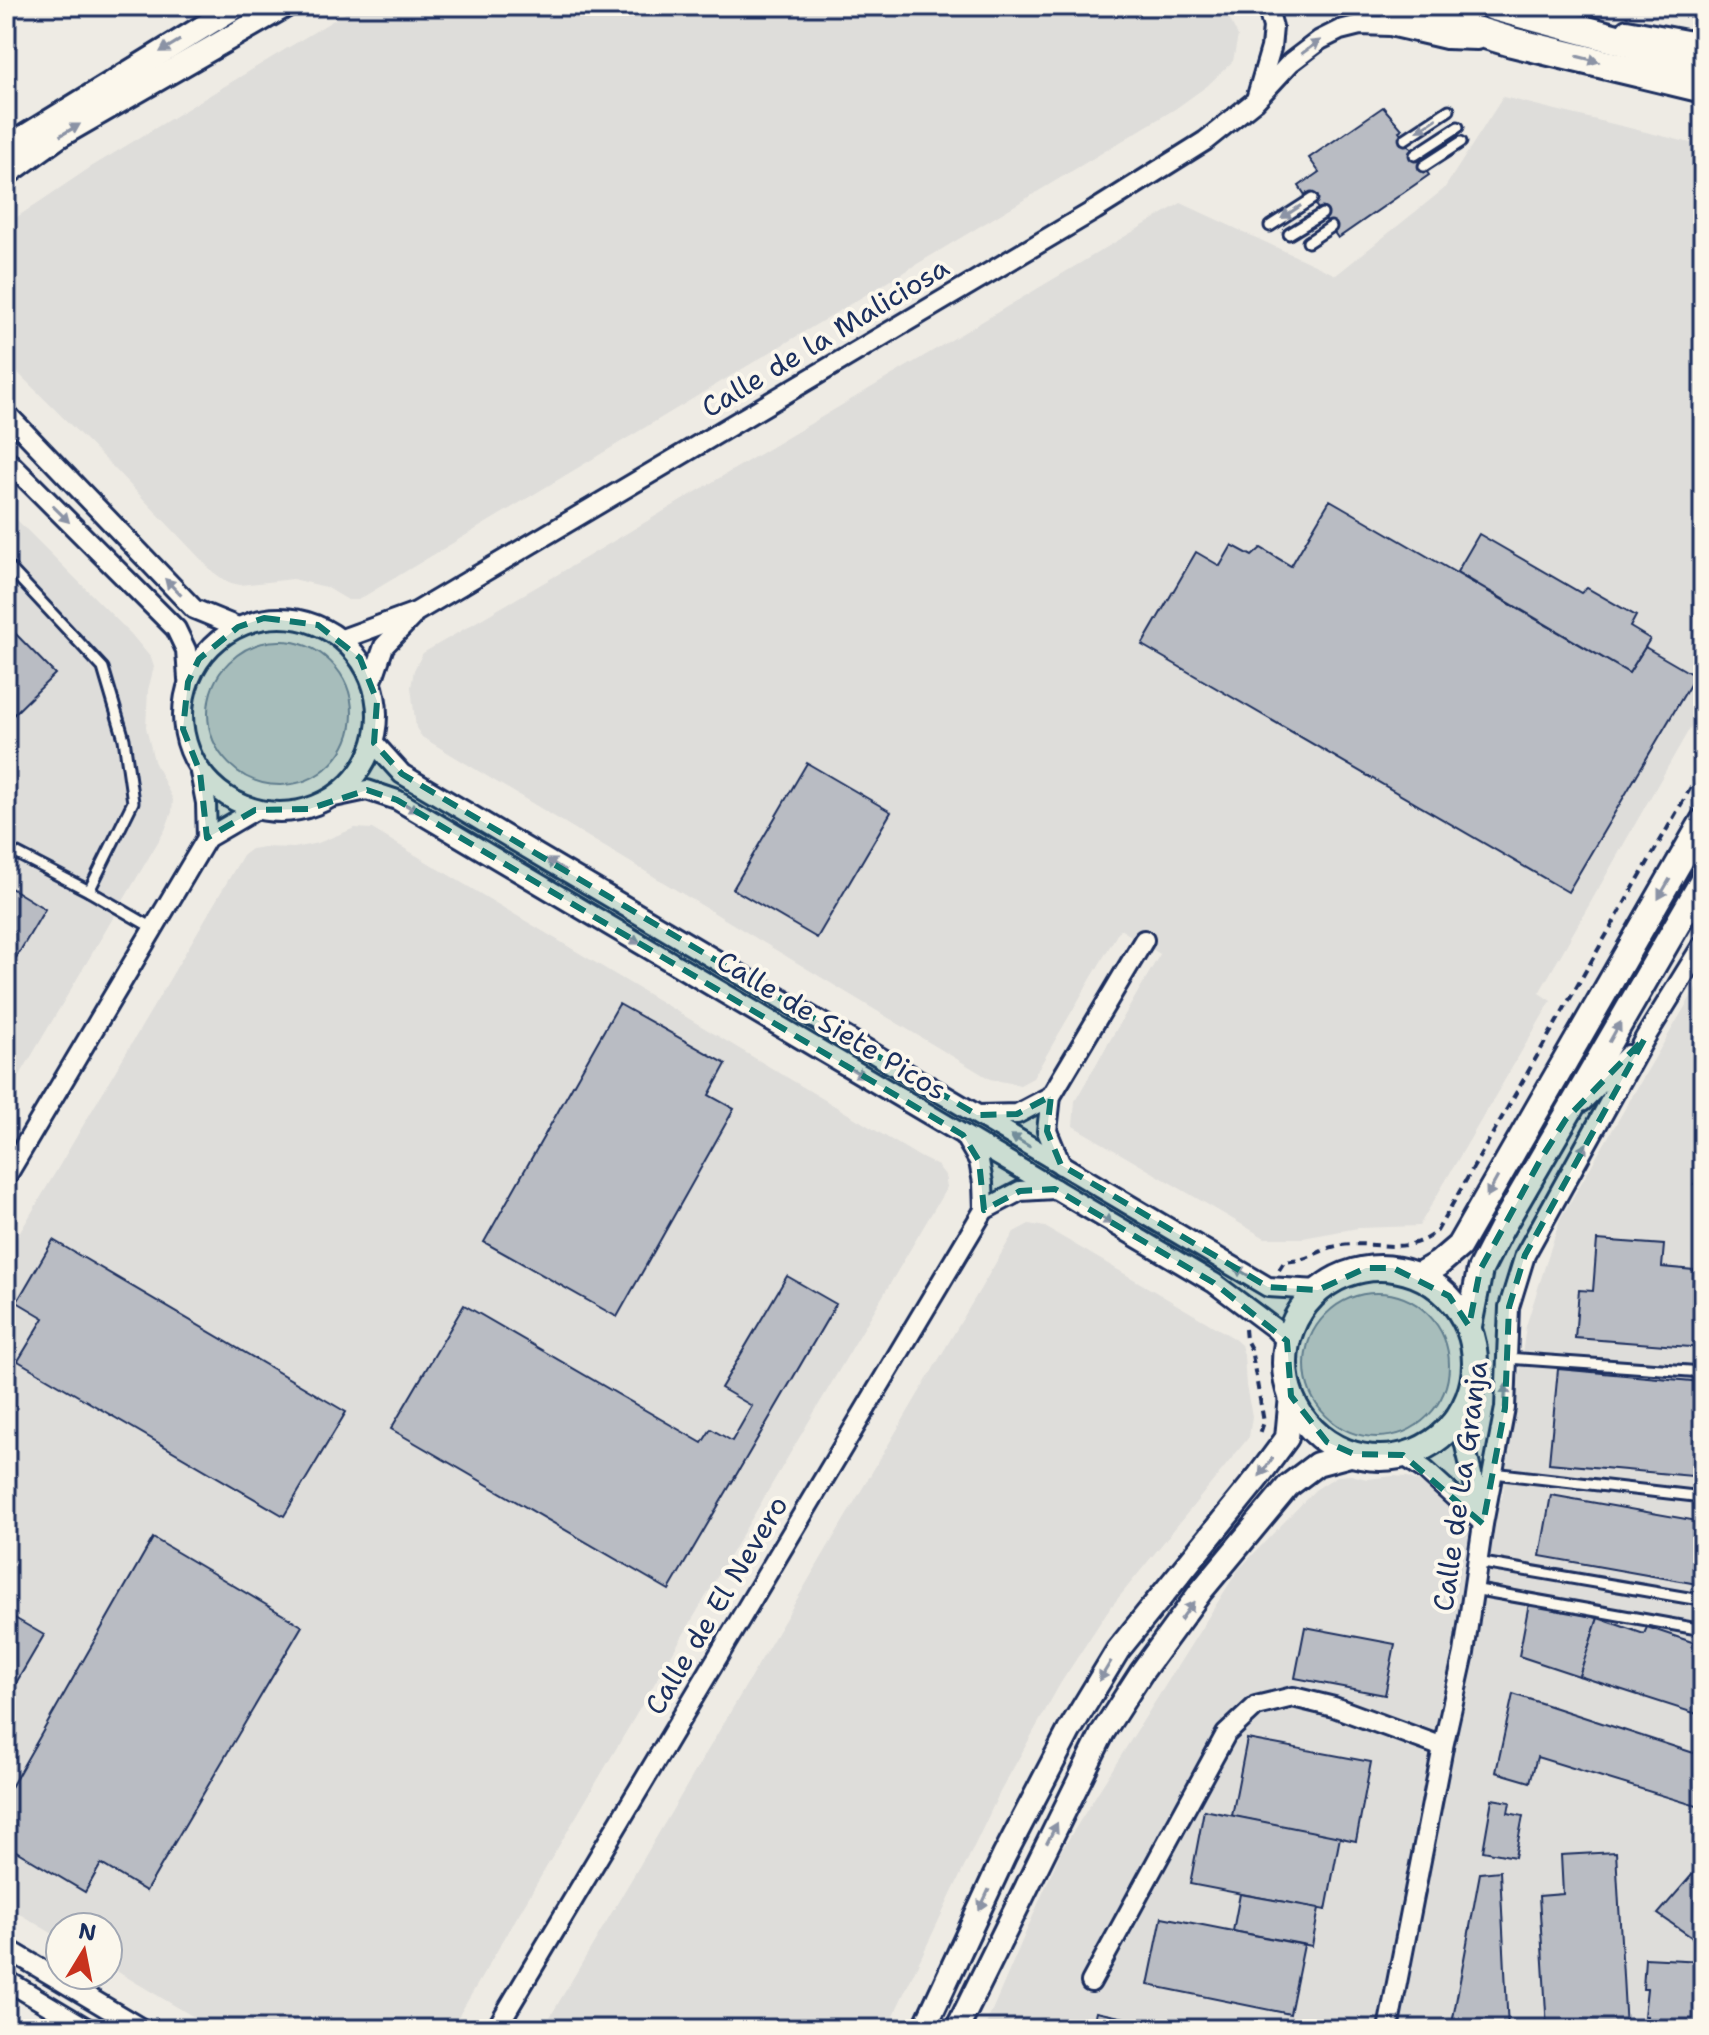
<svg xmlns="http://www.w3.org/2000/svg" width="1709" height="2035" viewBox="0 0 1709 2035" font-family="'Shantell Sans',sans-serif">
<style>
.built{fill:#deddda}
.green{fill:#cecfcf;stroke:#747f96;stroke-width:2}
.building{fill:#b9bcc3;stroke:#1b2f5e;stroke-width:2}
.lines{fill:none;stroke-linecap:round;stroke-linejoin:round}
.service-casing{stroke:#1b2f5e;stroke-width:15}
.minor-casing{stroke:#1b2f5e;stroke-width:24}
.tertiary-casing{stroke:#1b2f5e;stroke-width:28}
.secondary-casing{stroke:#1b2f5e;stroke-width:30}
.trunk-casing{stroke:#1b2f5e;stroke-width:34}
.path{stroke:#1b2f5e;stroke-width:4;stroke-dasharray:8 6;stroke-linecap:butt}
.service{stroke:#fbf7ec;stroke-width:9}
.minor{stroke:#fbf7ec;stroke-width:18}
.tertiary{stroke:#fbf7ec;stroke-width:22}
.secondary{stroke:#fbf7ec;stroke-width:24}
.trunk{stroke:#fbf7ec;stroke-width:28}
.oneway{fill:#8b93a5}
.marked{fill:#0f766e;fill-opacity:0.2;stroke:#0f766e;stroke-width:6;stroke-dasharray:16 10;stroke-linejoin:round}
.labels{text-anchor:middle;stroke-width:8;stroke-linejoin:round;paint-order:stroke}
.street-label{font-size:28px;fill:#1b2f5e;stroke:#fbf7ec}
</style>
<rect width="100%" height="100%" fill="#eeebe4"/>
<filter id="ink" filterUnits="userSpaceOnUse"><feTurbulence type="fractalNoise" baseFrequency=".0125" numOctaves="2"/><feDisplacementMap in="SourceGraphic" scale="16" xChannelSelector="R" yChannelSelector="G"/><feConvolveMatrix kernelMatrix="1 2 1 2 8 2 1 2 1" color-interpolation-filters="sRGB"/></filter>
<g filter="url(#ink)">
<g class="built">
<polygon points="357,6 1219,6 1225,10 1238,36 1233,61 1207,86 1175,109 358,600 348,600 326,587 293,579 240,585 227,582 213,572 111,465 6,361 6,227 17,217 91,167"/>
<polygon points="1503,97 1703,146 1703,705 1539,993 1551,1001 1419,1226 1358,1228 1303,1238 1265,1238 1073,1126 1075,1101 1160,954 1120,929 1033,1078 1020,1085 990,1079 422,737 416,728 411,687 414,670 423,653 550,579 1181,203 1336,275 1444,189"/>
<polygon points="6,509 131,634 151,658 154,667 148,690 146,727 154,761 173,800 172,812 165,830 6,1099"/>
<polygon points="355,828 372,829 920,1157 938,1166 945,1175 947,1187 451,2029 214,2029 108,1966 108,1927 60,1927 60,1938 6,1906 6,1256 243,855 251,849 264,847 294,848 318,843"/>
<polygon points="1703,976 1703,2029 984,2029 1061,1851 1238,1570 1315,1490 1337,1476 1351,1475 1367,1479 1393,1476 1408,1477 1429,1486 1502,1499 1526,1326 1560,1219"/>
<polygon points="1029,1224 1045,1227 1232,1337 1241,1345 1244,1355 1246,1386 1252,1416 1249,1437 1107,1612 1060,1684 1000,1792 887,2029 543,2029 1014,1232"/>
</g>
<g class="green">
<circle cx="280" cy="713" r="72"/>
<circle cx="1377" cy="1365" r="72"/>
</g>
<g class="building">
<polygon points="1383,107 1402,129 1399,131 1429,175 1338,238 1307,193 1305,195 1299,186 1319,172 1309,158"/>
<polygon points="1330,500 1629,673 1645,647 1695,676 1568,892 1142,645 1196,552 1220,566 1232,545 1252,556 1261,548 1291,566"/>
<polygon points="1479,534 1581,593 1587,588 1636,616 1630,627 1650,639 1629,673 1457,572"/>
<polygon points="6,624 55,674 6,722"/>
<polygon points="807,763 891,812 817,938 733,889"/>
<polygon points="6,885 45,909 13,963 6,959"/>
<polygon points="619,1004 726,1064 709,1095 734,1109 617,1317 484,1242"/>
<polygon points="1703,1155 1703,1187 1694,1185"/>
<polygon points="53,1240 346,1412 284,1516 18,1361 44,1318 17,1302"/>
<polygon points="1597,1240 1664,1245 1662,1267 1694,1270 1693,1291 1703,1292 1703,1348 1575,1338 1579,1290 1593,1291"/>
<polygon points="787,1276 836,1304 669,1590 391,1429 464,1305 702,1443 711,1429 732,1441 752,1406 721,1388"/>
<polygon points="1558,1369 1703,1382 1703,1477 1549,1463"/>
<polygon points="1551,1495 1703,1522 1703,1585 1540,1556"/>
<polygon points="153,1538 302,1626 146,1891 101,1864 85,1892 6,1845 6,1796"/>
<polygon points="1529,1603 1598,1618 1579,1676 1519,1656"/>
<polygon points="6,1613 44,1635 6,1700"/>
<polygon points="1598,1618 1644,1634 1647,1627 1695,1643 1698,1637 1703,1639 1703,1716 1579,1676"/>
<polygon points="1305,1627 1395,1644 1385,1695 1295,1678"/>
<polygon points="1513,1694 1703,1756 1703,1808 1537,1757 1530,1782 1496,1772"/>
<polygon points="1247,1739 1371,1762 1356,1841 1232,1816"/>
<polygon points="1492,1799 1510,1802 1508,1813 1523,1816 1515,1857 1483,1851"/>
<polygon points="1204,1810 1340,1837 1326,1910 1190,1884"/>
<polygon points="1616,1852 1626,2029 1547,2029 1539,1896 1563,1894 1561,1855"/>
<polygon points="1698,1868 1703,1873 1703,1945 1658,1914"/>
<polygon points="1500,1871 1508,2029 1451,2029 1480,1873"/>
<polygon points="1240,1894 1319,1908 1312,1946 1233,1931"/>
<polygon points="1162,1917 1304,1945 1290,2014 1148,1985"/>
<polygon points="1645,1958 1703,1961 1703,2029 1646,2029 1647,2016 1644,2016 1647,1989 1643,1989"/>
<polygon points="1096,2012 1178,2029 1092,2029"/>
</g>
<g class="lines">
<g class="service-casing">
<g id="service">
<polyline points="1405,139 1449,110"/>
<polyline points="1415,155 1458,127"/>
<polyline points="1424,166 1461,142"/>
<polyline points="1270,226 1312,199"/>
<polyline points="1289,234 1322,214"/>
<polyline points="1308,242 1331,227"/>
<polyline points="6,564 103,668 124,739 133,802 89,891"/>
<polyline points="6,848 89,891 153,928"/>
<polyline points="1507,1358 1703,1372"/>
<polyline points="1493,1473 1703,1497"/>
<polyline points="1477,1562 1700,1600"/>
<polyline points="1473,1589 1692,1628"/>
</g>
</g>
<g class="minor-casing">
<g id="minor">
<polyline points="1627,29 1703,43"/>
<polyline points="1257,96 1271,48 1273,27 1267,6"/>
<polyline points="6,413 194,609 238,627"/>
<polyline points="6,459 176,629 186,650 188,679"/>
<circle cx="280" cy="715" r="97"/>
<polyline points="342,639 416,612 1095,210 1205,141 1255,101 1291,62 1320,40 1340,30 1360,25 1390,26 1446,39 1477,40"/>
<polyline points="372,681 384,646 412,617"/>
<polyline points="374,743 402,774 1268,1287 1318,1290"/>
<polyline points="200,772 206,803 207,838"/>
<polyline points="334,797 367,790 397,800 1214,1283 1274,1328 1287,1341"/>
<polyline points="1582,1102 1628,1055"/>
<polyline points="978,1115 1017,1114 1051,1096"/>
<polyline points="965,1137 979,1161 983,1183 984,1210"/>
<polyline points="1061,1165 1047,1131 1051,1096 1144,940"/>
<polyline points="6,1177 207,838 255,810"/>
<polyline points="1472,1391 1464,1441 1482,1517"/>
<polyline points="1403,1455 1425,1470 1483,1523"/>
<polyline points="6,1948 142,2029"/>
<polyline points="6,1980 88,2029"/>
<polyline points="1091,1982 1226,1734 1256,1706 1293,1697 1334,1707 1443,1747"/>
<polyline points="496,2029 984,1210 1020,1191 1055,1189"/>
<polyline points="1388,2029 1443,1747 1464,1653 1483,1524 1505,1408 1509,1307 1525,1255 1645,1038 1703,944"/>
</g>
</g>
<g class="tertiary-casing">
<g id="tertiary">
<polyline points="6,148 237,6"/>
<polyline points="6,174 59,136 285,6"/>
<polyline points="924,2029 1004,1856 1069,1731 1118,1650 1258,1477 1287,1438 1291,1396"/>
<polyline points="957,2029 1103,1732 1141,1673 1201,1591 1288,1486 1317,1464 1354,1454"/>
</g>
</g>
<g class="secondary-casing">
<g id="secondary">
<circle cx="1380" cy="1363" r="95"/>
<polyline points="1419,1275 1438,1264 1459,1246 1703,821"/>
<polyline points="1469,1326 1480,1270 1501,1229 1703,880"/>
</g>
</g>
<g class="trunk-casing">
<g id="trunk">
<polyline points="1391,6 1512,42 1703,88"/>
<polyline points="1494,6 1703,62"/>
</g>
</g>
<g class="path">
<path d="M1279 1270 1284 1262C1290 1261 1297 1261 1303 1259 1313 1256 1322 1250 1332 1247 1371 1237 1404 1259 1437 1231L1703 766"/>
<polyline points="1245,1329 1246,1340 1251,1349 1264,1422 1259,1437"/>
</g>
<use href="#service" class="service"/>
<use href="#minor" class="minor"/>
<use href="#tertiary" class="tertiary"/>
<use href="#secondary" class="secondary"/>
<use href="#trunk" class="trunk"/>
</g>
<defs><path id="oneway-solid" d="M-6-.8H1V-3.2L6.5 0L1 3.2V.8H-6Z" transform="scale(2)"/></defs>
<g class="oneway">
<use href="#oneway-solid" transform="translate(170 46) rotate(149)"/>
<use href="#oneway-solid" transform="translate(1311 47) rotate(-36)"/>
<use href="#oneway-solid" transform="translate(1588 59) rotate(14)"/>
<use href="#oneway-solid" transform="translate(1427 125) rotate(147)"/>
<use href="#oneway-solid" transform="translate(70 130) rotate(-30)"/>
<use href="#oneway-solid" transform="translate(1291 212) rotate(147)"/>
<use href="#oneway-solid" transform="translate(61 514) rotate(45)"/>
<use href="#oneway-solid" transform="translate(173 587) rotate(-134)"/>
<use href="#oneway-solid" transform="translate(408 806) rotate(30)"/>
<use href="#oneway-solid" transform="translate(556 865) rotate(-149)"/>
<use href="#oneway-solid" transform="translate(1664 889) rotate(120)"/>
<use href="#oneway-solid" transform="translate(631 938) rotate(31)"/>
<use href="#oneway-solid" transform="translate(1615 1032) rotate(-61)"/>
<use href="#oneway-solid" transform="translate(855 1071) rotate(31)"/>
<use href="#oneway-solid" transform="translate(1020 1141) rotate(-149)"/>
<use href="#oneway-solid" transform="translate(1581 1153) rotate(-61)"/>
<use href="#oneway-solid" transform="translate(1492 1187) rotate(119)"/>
<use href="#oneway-solid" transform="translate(1103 1218) rotate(31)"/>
<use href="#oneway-solid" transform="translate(1244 1273) rotate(-149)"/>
<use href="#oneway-solid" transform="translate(1505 1396) rotate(-87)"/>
<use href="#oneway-solid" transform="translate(1266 1467) rotate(126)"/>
<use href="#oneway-solid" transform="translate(1187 1611) rotate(-54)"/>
<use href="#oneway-solid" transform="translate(1105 1671) rotate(121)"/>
<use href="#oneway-solid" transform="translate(1052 1833) rotate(-63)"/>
<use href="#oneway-solid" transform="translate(984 1900) rotate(115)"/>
</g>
</g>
<path class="marked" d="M264 618 318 625 360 658 377 701 374 743 402 774 977 1115 1017 1114 1051 1096 1047 1131 1061 1165 1268 1287 1318 1290 1366 1268H1393L1449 1296 1469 1326 1480 1270 1542 1157 1566 1119 1645 1038 1525 1255 1509 1307 1505 1408 1483 1524 1403 1455 1354 1454 1327 1442 1291 1396 1287 1341 1214 1283 1055 1189 1020 1191 984 1210 979 1161 963 1135 397 800 367 790 309 809 255 810 207 838 200 772 183 729 188 682 199 659 238 627Z"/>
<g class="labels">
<g class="street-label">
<text transform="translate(825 337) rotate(-31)" y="10">Calle de la Maliciosa</text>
<text transform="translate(832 1025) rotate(31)" y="10">Calle de Siete Picos</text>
<text transform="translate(1460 1486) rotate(-82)" y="10">Calle de La Granja</text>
<text transform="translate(716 1605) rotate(-59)" y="10">Calle de El Nevero</text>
</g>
</g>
<rect width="1709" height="2035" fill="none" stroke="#fbf7ec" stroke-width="32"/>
<rect x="16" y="16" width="1677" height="2003" fill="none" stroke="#1b2f5e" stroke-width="3" filter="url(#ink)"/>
<g transform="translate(84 1951) rotate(10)"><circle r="38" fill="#fbf7ec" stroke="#a1a7b3" stroke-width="2"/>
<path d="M0-6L14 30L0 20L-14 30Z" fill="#c8321e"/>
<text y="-12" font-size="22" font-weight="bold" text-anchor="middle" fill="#1b2f5e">N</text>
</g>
</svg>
